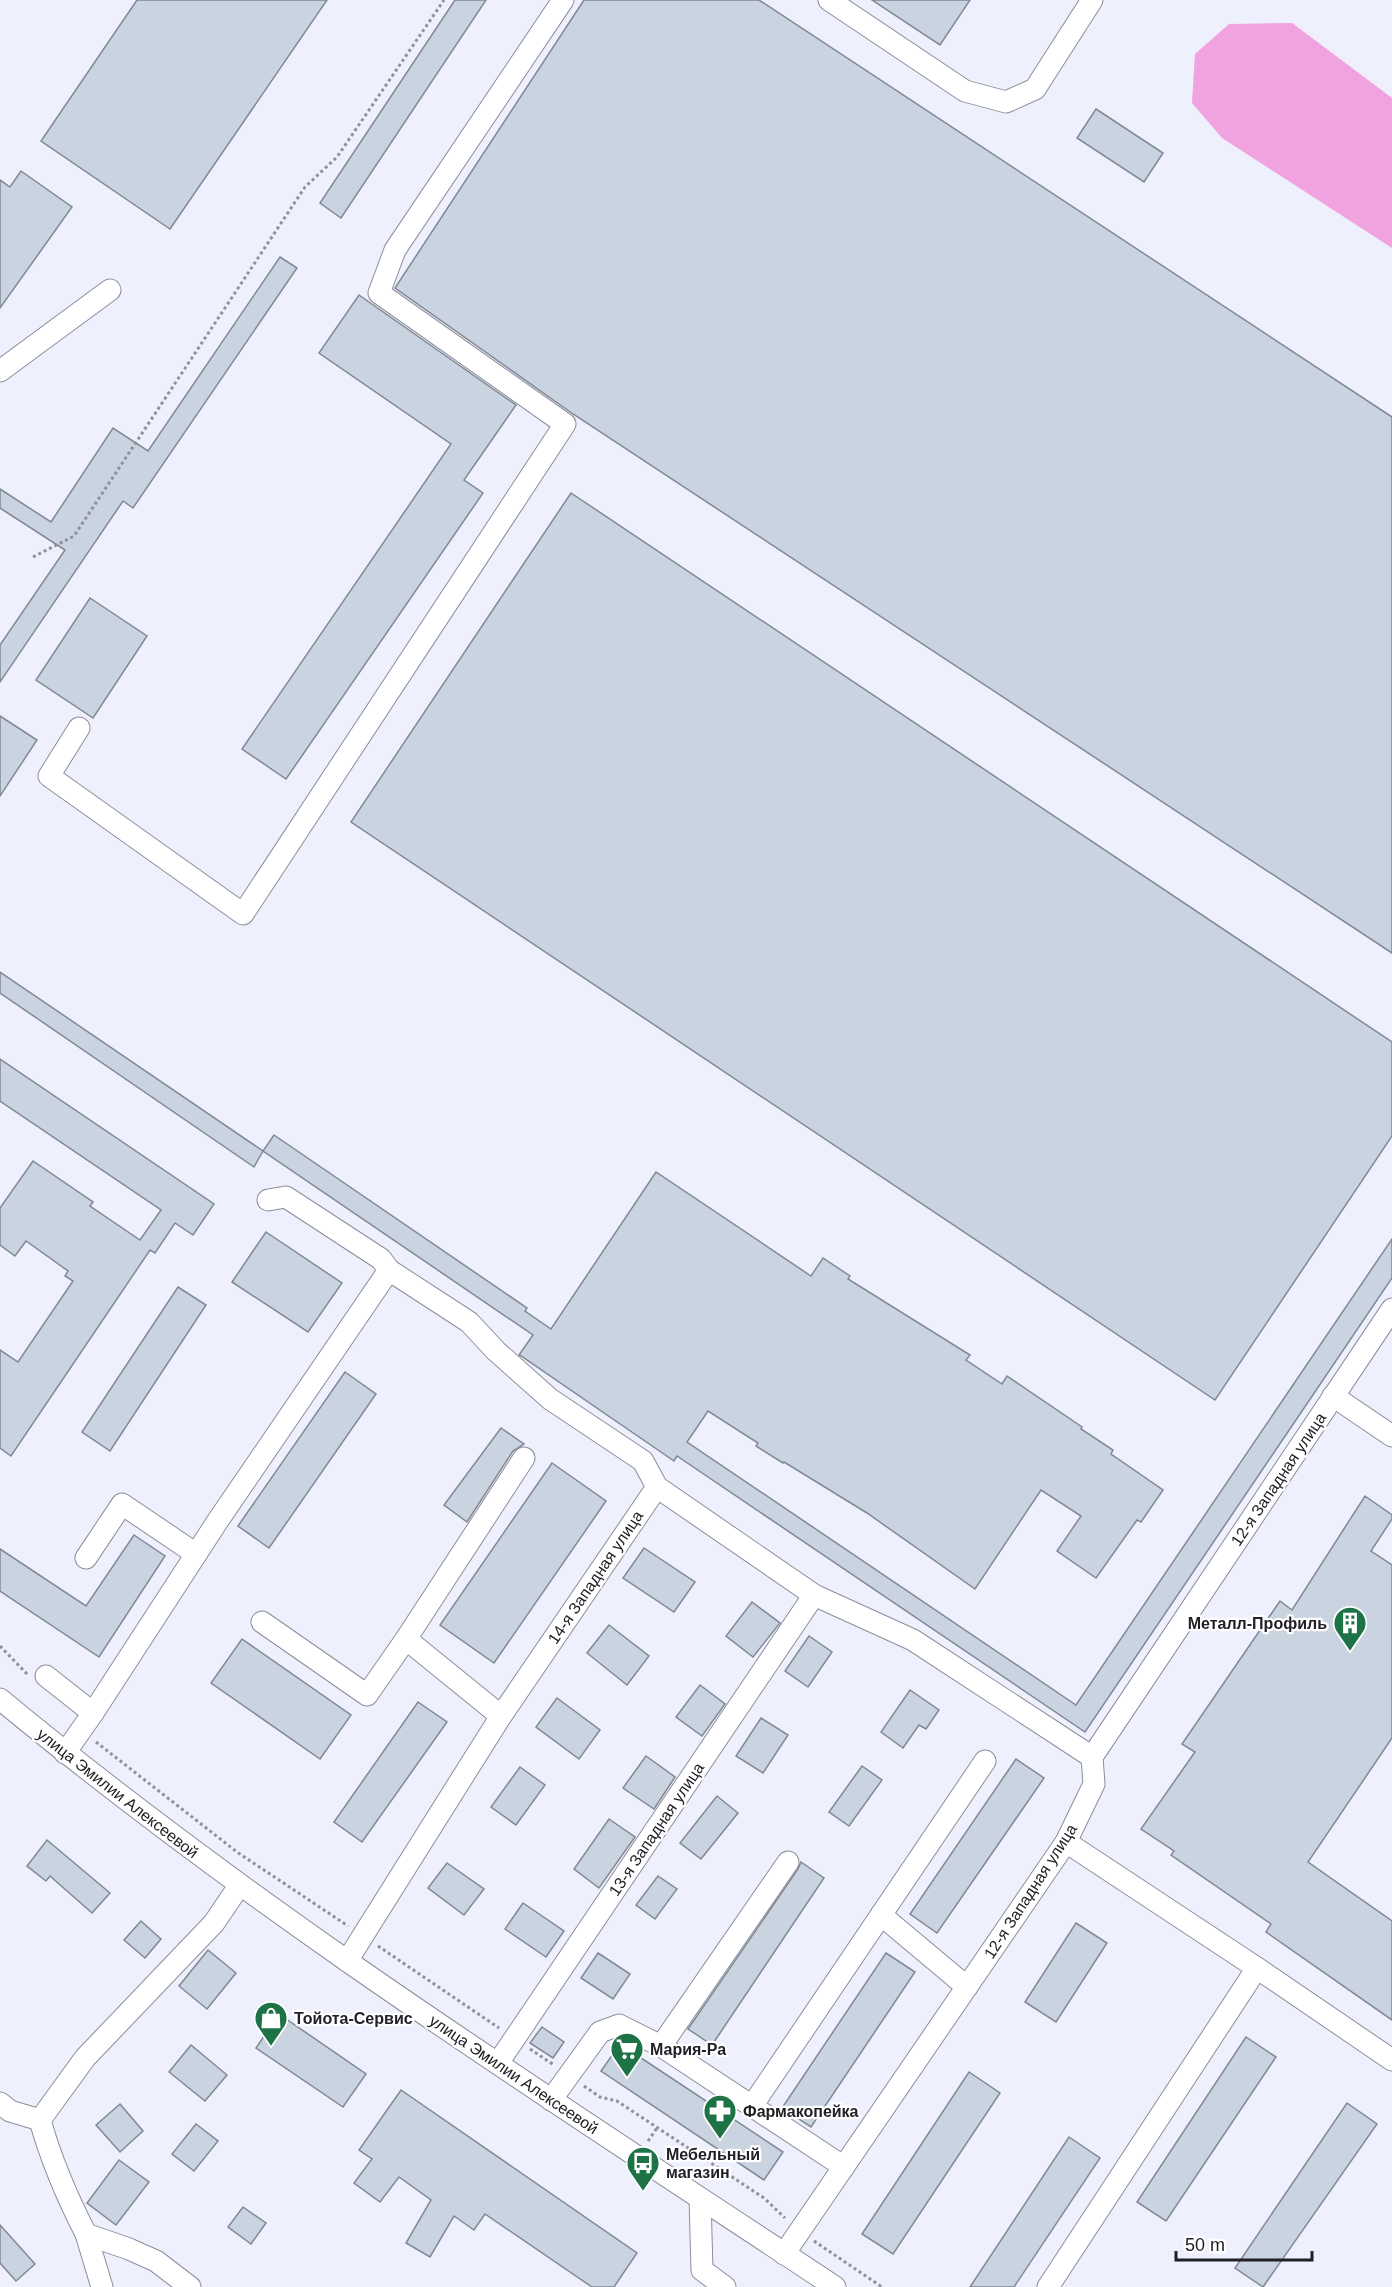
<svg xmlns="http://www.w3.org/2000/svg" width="1392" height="2287" viewBox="0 0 1392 2287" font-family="Helvetica,sans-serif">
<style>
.green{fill:#f0a3df}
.building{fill:#cad3e0;stroke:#808895;stroke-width:1.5}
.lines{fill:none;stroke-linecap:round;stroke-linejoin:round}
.minor-casing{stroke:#8d8d9c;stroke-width:23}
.path{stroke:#91919b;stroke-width:3;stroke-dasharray:3 3;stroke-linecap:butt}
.minor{stroke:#fff;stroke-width:21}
.labels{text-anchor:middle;stroke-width:4.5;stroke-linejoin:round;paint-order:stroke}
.street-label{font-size:16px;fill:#202026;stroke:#fff}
.poi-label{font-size:16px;font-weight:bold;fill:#202026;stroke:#fff;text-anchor:start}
</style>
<rect width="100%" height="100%" fill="#eff0fd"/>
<polygon class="green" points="1292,23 1392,98 1392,248 1222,138 1192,103 1195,54 1229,24"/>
<g class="building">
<polygon points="137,0 327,0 170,229 41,141"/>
<polygon points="455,0 486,0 341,218 320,203"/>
<polygon points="584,0 759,0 1392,417 1392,953 573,414 395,288"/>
<polygon points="872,0 970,0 940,45"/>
<polygon points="1096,109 1163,153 1144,182 1077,138"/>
<polygon points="21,171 72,207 0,308 0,180 10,187"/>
<polygon points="280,257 297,268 133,508 123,501 0,682 0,645 65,550 0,508 0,489 51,522 113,428 148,451"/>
<polygon points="359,295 516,405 464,480 483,493 286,779 242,749 451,444 319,353"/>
<polygon points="571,493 1392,1042 1392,1136 1215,1400 351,822"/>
<polygon points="90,598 147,636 93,718 36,680"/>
<polygon points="0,716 37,740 0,796"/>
<polygon points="0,972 263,1151 254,1167 0,993"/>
<polygon points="0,1059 214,1204 193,1235 175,1223 155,1253 150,1250 11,1456 0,1448 0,1350 18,1362 73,1281 65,1276 68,1271 26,1241 15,1256 0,1245 0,1208 33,1161 93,1202 90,1206 140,1240 161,1210 0,1101"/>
<polygon points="274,1135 527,1308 525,1311 551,1329 656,1172 811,1276 823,1258 850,1276 848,1279 970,1355 966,1360 1002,1384 1007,1376 1082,1427 1081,1429 1113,1450 1111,1454 1163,1490 1141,1522 1137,1520 1096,1578 1057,1551 1081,1516 1041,1490 975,1589 867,1513 784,1462 783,1463 756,1446 758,1443 708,1411 687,1442 1076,1705 1392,1239 1392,1278 1085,1732 677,1456 674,1461 521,1356 519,1355 533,1335 263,1151"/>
<polygon points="266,1232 342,1283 308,1332 232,1282"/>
<polygon points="178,1287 206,1305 110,1451 82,1432"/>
<polygon points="345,1372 376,1394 269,1548 238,1526"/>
<polygon points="501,1428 524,1444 513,1451 467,1522 444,1505"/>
<polygon points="552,1463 606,1501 494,1663 440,1625"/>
<polygon points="1365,1496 1392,1515 1392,1519 1371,1551 1392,1565 1392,1738 1308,1862 1392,1921 1392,2020 1266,1932 1271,1924 1171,1855 1174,1851 1141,1829 1195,1752 1182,1744 1280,1601 1292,1610"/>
<polygon points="134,1535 165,1556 99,1657 0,1591 0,1549 86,1606"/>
<polygon points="644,1548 695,1582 674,1612 623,1578"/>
<polygon points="752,1602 780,1623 753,1657 726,1636"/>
<polygon points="609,1625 649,1656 627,1685 587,1653"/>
<polygon points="809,1636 832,1652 808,1687 785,1671"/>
<polygon points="242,1639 351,1715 320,1759 211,1683"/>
<polygon points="700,1685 725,1704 702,1736 676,1717"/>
<polygon points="910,1690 939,1710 926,1729 919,1725 903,1748 881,1732"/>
<polygon points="557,1698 600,1730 579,1759 536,1727"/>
<polygon points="418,1702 447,1722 362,1842 334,1822"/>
<polygon points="761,1718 788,1735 763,1773 736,1756"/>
<polygon points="646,1756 675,1777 654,1809 623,1788"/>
<polygon points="1016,1759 1044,1778 937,1933 910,1914"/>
<polygon points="862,1766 882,1780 849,1826 829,1812"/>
<polygon points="520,1767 545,1785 516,1825 491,1807"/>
<polygon points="717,1796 738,1813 701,1859 680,1843"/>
<polygon points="609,1819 635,1837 599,1888 574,1869"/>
<polygon points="47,1840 110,1893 92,1913 50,1876 46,1881 27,1866"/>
<polygon points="801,1862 824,1878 712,2045 688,2029 798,1869"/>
<polygon points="447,1863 484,1889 464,1915 428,1888"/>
<polygon points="658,1876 677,1889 655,1919 636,1905"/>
<polygon points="523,1903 564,1931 546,1957 505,1929"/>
<polygon points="141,1921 161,1939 145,1958 124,1940"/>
<polygon points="1076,1923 1107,1943 1056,2022 1025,2002"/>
<polygon points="208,1950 236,1973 207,2009 179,1986"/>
<polygon points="598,1953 630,1974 613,1999 581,1978"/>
<polygon points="886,1953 915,1972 811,2127 782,2108"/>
<polygon points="279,2014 366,2074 343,2107 256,2048"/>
<polygon points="542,2027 564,2042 553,2058 530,2043"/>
<polygon points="1246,2037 1276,2057 1166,2221 1137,2202"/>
<polygon points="620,2044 783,2152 764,2180 601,2071"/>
<polygon points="191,2045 227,2075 205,2101 169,2072"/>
<polygon points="969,2072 1000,2093 893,2254 862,2234"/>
<polygon points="401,2090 637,2253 614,2287 592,2287 485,2214 474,2230 454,2216 430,2257 406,2243 431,2200 399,2177 380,2202 354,2183 372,2159 359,2150"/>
<polygon points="1347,2103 1377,2124 1263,2287 1235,2268"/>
<polygon points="120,2104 143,2131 120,2152 96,2125"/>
<polygon points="196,2124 218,2141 194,2171 172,2154"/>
<polygon points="1069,2137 1100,2158 1014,2287 970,2287"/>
<polygon points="119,2160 149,2182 116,2225 87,2203"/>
<polygon points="243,2207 266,2223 251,2244 228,2227"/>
<polygon points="0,2225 35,2264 16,2281 0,2263"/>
</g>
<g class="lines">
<g class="minor-casing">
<g id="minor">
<polyline points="829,0 965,91 1006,102 1035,89 1092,0"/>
<polyline points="0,371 110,290"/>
<polyline points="79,728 49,776 243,914 565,424 379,293 395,250 563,0"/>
<polyline points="389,1270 469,1322 496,1351 550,1399 643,1461 657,1487 814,1595 913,1640 1092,1757"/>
<polyline points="1333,1396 1392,1436"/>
<polyline points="86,1558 122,1504 196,1554"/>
<polyline points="262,1622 367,1695 406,1639 501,1716"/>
<polyline points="406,1639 524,1458"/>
<polyline points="46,1676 93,1713 65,1753"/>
<path d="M0 1699C262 1916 551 2099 835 2287"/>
<polyline points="93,1713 217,1522 389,1270 381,1259 286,1197 268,1200"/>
<polyline points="1066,1842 1257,1968 1392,2060"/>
<polyline points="881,1915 967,1987"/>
<polyline points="347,1961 501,1716 657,1487"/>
<polyline points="661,2046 788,1862"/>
<polyline points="498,2063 814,1595"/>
<polyline points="551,2100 600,2032 619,2025 661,2046 844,2167"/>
<path d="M0 2103 10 2111 40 2120C51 2160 67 2197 86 2234L129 2249 156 2261 190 2287"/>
<polyline points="752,2106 985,1761"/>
<polyline points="40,2120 85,2058 214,1923 239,1886"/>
<polyline points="700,2199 702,2270 725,2287"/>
<polyline points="86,2234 102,2287"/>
<polyline points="784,2254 1066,1842 1094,1784 1092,1757 1392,1309"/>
<polyline points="1048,2287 1257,1968"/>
</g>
</g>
<g class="path">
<polyline points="33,557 74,536 305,187 337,157 444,0"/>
<polyline points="0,1646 28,1675"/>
<polyline points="96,1742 237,1852 348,1926"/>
<polyline points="378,1946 499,2028"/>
<polyline points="530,2049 554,2065"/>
<polyline points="584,2086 600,2097 617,2101 764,2198 785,2218"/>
<polyline points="648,2141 657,2128"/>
<polyline points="814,2241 882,2287"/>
</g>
<use href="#minor" class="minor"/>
</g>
<defs>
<g id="building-pin" transform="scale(1.725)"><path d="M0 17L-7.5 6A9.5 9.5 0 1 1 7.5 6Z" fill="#1d7346" stroke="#fff"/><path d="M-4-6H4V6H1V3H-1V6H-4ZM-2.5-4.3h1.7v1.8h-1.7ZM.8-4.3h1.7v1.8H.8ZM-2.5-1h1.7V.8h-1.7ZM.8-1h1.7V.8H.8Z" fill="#fff"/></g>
<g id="shop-pin" transform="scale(1.725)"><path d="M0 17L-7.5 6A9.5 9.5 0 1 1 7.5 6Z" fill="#1d7346" stroke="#fff"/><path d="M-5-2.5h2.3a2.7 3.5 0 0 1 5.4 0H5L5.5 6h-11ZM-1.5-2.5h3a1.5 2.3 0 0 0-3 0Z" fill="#fff"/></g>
<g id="supermarket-pin" transform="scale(1.725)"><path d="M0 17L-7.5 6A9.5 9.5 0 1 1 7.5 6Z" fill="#1d7346" stroke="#fff"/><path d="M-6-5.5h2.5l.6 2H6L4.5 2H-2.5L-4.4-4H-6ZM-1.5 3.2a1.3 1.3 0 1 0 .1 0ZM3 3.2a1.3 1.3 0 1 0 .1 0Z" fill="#fff"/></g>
<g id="pharmacy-pin" transform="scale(1.725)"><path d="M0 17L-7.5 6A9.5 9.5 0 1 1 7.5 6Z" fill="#1d7346" stroke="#fff"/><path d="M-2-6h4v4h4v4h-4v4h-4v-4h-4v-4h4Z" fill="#fff"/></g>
<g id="bus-pin" transform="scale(1.725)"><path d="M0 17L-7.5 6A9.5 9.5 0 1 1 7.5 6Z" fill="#1d7346" stroke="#fff"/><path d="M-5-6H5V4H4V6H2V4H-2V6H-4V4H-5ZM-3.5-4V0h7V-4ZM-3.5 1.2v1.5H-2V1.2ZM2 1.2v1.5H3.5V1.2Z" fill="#fff"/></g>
</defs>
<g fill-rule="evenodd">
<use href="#building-pin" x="1350" y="1623"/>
<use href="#shop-pin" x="271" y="2018"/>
<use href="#supermarket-pin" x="627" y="2049"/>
<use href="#pharmacy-pin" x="720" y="2111"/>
<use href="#bus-pin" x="643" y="2163"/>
</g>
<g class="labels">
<g class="street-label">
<text transform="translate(1278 1479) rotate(-56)" y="6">12-я Западная улица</text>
<text transform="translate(595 1577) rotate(-56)" y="6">14-я Западная улица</text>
<text transform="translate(118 1793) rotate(38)" y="6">улица Эмилии Алексеевой</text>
<text transform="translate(656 1829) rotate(-56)" y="6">13-я Западная улица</text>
<text transform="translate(1030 1891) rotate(-57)" y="6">12-я Западная улица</text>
<text transform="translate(514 2074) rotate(34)" y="6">улица Эмилии Алексеевой</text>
</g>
<g class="poi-label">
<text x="1327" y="1629" text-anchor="end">Металл-Профиль</text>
<text x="294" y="2024">Тойота-Сервис</text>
<text x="650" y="2055">Мария-Ра</text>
<text x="743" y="2117">Фармакопейка</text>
<text x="666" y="2160">Мебельный<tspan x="666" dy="18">магазин</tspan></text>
</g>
</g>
<path d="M1176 2251v9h136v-9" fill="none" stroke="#202026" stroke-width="3"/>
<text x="1185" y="2251" font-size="18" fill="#202026" stroke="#ffffff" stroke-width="4.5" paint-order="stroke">50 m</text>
</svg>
